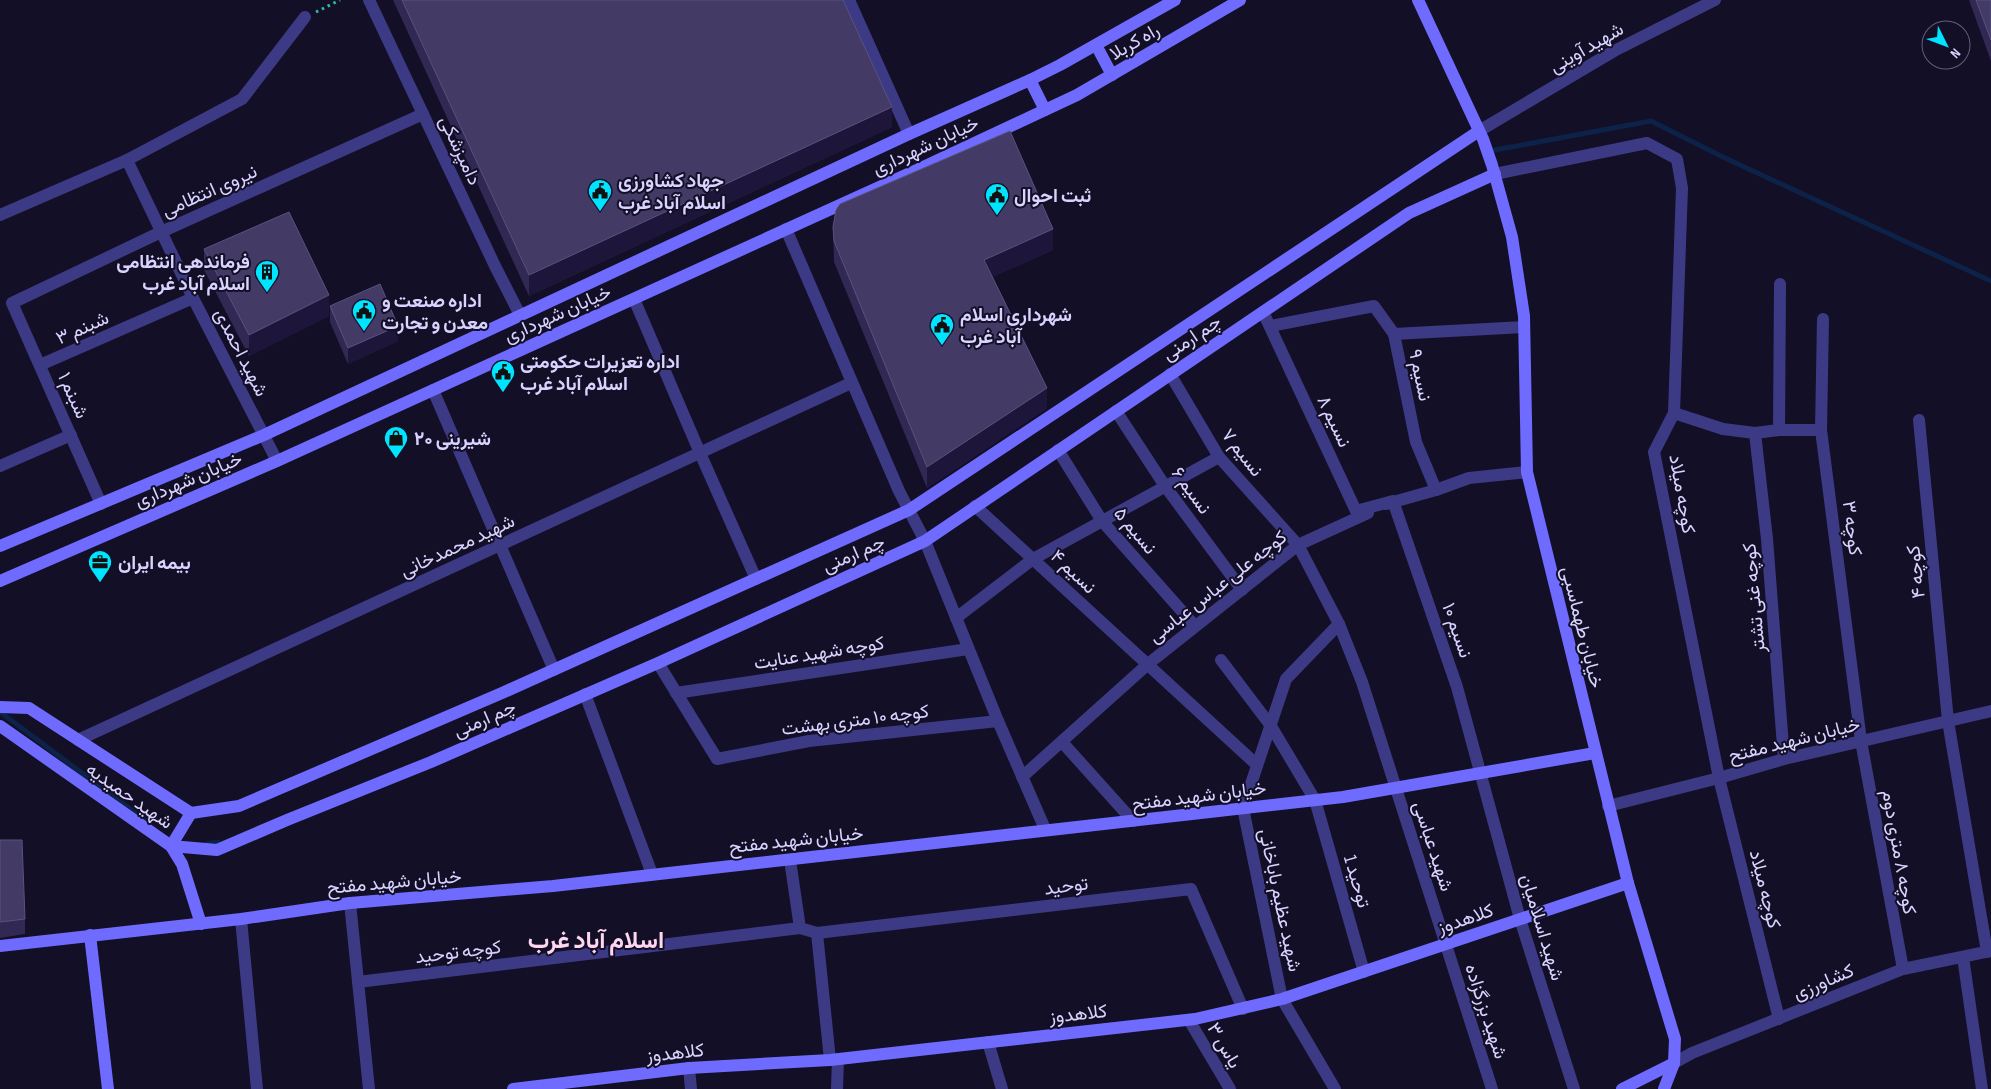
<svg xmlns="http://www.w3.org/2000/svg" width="1991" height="1089" viewBox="0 0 1991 1089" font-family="'Sofia Sans Condensed',Vazirmatn,sans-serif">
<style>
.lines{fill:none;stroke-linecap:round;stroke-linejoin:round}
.stream{stroke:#0c2248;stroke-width:5}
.path{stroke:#2fb8b0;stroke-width:3;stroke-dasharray:2.5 4;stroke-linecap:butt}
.street{stroke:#3d3a85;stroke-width:12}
.secondary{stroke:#6f6bff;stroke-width:12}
.wall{fill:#312854}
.shaded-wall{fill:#1d163a}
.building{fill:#433a66;stroke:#5a527e}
.labels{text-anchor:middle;stroke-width:4;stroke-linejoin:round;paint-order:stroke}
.street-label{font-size:19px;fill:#d9d4ff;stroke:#130f26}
.poi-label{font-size:19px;font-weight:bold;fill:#d9d4ff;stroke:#130f26;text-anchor:start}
.district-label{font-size:24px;font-weight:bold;fill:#ffd6f0;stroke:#130f26}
</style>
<rect width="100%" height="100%" fill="#130f26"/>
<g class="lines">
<g class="stream">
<polyline points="1495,150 1651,121 1725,158 1991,281"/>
<polyline points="0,712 148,822"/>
<polyline points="206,844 218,842"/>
</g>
<polyline class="path" points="316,12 340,0"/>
<g class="street">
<polyline points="369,0 495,266 520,315"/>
<polyline points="849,0 909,134"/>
<polyline points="1479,131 1614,51 1715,0"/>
<polyline points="127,160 193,298 277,461"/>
<polyline points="1495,174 1647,143 1677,159 1682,188 1674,413 1654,452 1719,778 1779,1019"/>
<polyline points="0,215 127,160 242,99 305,17"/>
<polyline points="786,229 899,491 925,541 998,721 1045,829"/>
<polyline points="1780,284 1779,430 1821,430"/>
<polyline points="634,299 700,453 756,579"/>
<polyline points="1263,312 1356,511 1393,501 1457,687 1520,919 1574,1089"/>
<polyline points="1823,319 1821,430 1861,741 1903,969"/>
<polyline points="1270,326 1374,306 1394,334"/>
<polyline points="40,365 193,298"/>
<polyline points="1170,374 1219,457 1298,545 1339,624 1362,682 1492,1089"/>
<polyline points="433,390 554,670"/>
<polyline points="1116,411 1165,486 1242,590"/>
<polyline points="1674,413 1723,429 1755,433 1779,430"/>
<polyline points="1919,420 1948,721 1987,952"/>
<polyline points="1755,433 1767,539 1784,759"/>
<polyline points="1058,450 1102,521 1195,626"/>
<polyline points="0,466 71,435"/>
<polyline points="1436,490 1416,442 1394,334 1524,327"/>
<polyline points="101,504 12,303 161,232 423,114"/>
<polyline points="1386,504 1436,490 1469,478 1527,472"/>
<polyline points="975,506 1257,765"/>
<polyline points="956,618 1033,559 1219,457"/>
<polyline points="1221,660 1271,726 1315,800 1364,972"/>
<polyline points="658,663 717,759 809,741 998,721"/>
<polyline points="676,693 968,649"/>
<polyline points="585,694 652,874"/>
<polyline points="78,740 851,383"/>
<polyline points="1062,742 1133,821"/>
<polyline points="1022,777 1148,664 1298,545 1368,513"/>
<polyline points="1608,806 1719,778 1784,759 1991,711"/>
<polyline points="790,860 800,928 817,933 830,1060"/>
<polyline points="350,903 369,1089"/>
<polyline points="241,919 257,1089"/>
<polyline points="817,933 1191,889 1243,1009"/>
<polyline points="1963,957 1982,1089"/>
<polyline points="358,982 800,928"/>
<polyline points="1189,1020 1230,1089"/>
<polyline points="988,1042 1002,1089"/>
<polyline points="1674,1063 1692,1053 1903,969 1991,951"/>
<polyline points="689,1068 691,1089"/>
<polyline points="837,1089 838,1059"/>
<polyline points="1335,1089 1282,999 1243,808 1286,679 1339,624"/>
</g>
<g class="secondary">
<polyline points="1418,0 1483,139 1492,165 1512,237 1524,316 1527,472 1628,883 1675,1039 1674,1063 1664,1089"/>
<polyline points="1096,45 1112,75"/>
<polyline points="1030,80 1045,110"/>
<polyline points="0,546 264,435 909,134 1030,80 1060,65 1175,0"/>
<polyline points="0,581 277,461 919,169 1077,95 1240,0"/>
<polyline points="0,707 29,708 191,813"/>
<polyline points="0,726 171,846 182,864 201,924"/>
<polyline points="191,813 239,806 502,693 909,510 1479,131"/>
<polyline points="171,846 217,850 287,820 431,762 658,663 925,541 1409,213 1495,174"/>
<polyline points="171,846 191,813"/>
<polyline points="90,935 108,1089"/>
<polyline points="0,946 241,919 350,903 553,886 1343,797 1595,753"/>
<polyline points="513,1089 689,1068 830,1060 1195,1019 1282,999 1628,883"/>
<polyline points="1622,1089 1674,1063"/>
</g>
</g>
<g class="wall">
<polygon points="393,0 843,0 892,127 529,296"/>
<polygon points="1969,0 1991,0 1991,61"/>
<polygon points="833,227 1053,250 992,277 1047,408 927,488 834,262"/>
<polygon points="204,249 329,316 249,356 204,270"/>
<polygon points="330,306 398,341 348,364 330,322"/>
<polygon points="0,840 25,919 25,934 0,938"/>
</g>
<g class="shaded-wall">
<polygon points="892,107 892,127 529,296 529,275"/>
<polygon points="1053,229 1053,250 984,281 984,260"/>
<polygon points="329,295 329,316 249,356 249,335"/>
<polygon points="398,326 398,341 348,364 348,348"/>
<polygon points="1047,388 1047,408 927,488 927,467"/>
</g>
<g class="building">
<polygon points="402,0 843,0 892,107 529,275"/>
<polygon points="1976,0 1991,0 1991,40"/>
<polygon points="1010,131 1053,229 984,260 1047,388 927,467 834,241 833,227 836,210 840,204"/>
<polygon points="289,212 329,295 249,335 204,249"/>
<polygon points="380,284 398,326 348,348 330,306"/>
<polygon points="0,840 22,840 25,919 0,922"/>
</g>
<defs>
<g id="civic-pin" transform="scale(1.25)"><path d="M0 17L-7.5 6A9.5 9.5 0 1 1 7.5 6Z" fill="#00e5ff" stroke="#130f26"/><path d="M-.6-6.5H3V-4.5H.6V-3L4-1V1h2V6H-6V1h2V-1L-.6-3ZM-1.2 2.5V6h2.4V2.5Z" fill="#111"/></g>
<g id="building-pin" transform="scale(1.25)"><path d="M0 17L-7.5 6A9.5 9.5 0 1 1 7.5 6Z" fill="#00e5ff" stroke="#130f26"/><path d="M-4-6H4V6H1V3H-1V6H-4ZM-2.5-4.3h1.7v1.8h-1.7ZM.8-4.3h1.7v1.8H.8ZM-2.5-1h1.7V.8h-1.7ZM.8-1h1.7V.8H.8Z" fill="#111"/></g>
<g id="shop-pin" transform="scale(1.25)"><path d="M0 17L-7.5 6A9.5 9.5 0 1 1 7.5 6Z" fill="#00e5ff" stroke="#130f26"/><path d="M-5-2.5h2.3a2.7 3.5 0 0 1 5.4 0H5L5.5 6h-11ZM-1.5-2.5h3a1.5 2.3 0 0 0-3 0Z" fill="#111"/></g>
<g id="office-pin" transform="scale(1.25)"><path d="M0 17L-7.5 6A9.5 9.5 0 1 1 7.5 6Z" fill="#00e5ff" stroke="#130f26"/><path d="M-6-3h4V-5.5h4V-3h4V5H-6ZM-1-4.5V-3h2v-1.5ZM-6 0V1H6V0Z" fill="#111"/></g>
</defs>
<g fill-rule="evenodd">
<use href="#civic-pin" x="600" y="191"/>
<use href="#civic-pin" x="997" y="195"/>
<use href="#building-pin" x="267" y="272"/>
<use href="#civic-pin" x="364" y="311"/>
<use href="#civic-pin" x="942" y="325"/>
<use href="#civic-pin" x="503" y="372"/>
<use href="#shop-pin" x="396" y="438"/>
<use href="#office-pin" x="100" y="562"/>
</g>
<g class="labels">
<g class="street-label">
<text transform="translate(1134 41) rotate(-30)" y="7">راه کربلا</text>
<text transform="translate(1586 47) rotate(-30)" y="7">شهید آوینی</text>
<text transform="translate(925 145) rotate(-25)" y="7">خیابان شهرداری</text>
<text transform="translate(461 150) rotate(65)" y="7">دامپزشکی</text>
<text transform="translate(209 190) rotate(-24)" y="7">نیروی انتظامی</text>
<text transform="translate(557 313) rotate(-24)" y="7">خیابان شهرداری</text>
<text transform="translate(82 327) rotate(-24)" y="7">شبنم ۳</text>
<text transform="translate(1191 337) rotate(-34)" y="7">چم ارمنی</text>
<text transform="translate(242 352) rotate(63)" y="7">شهید احمدی</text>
<text transform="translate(1421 375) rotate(78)" y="7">نسیم ۹</text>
<text transform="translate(74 395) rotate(66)" y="7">شبنم ۱</text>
<text transform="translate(1335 421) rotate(65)" y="7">نسیم ۸</text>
<text transform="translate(1243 452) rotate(52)" y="7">نسیم ۷</text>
<text transform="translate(188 479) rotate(-23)" y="7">خیابان شهرداری</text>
<text transform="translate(1192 490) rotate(54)" y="7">نسیم ۶</text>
<text transform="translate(1683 494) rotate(80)" y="7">کوچه میلاد</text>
<text transform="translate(1853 528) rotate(83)" y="7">کوچه ۳</text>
<text transform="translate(1136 530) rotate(50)" y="7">نسیم ۵</text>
<text transform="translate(457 545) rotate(-25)" y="7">شهید محمدخانی</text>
<text transform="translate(853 553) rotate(-24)" y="7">چم ارمنی</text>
<text transform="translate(1074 571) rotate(43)" y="7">نسیم ۴</text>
<text transform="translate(1915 572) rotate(-96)" y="7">کوچه ۴</text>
<text transform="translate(1217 586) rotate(-38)" y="7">کوچه علی عباس عباسی</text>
<text transform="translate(1753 598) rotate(-95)" y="7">کوچه غنی تشتر</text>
<text transform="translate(1583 627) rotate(76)" y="7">خیابان طهماسبی</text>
<text transform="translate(1458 630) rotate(71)" y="7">نسیم ۱۰</text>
<text transform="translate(819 652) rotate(-9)" y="7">کوچه شهید عنایت</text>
<text transform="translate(484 718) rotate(-24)" y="7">چم ارمنی</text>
<text transform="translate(855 719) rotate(-7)" y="7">کوچه ۱۰ متری بهشت</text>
<text transform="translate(1794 739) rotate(-14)" y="7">خیابان شهید مفتح</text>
<text transform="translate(130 795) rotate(35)" y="7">شهید حمیدیه</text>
<text transform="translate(1199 795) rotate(-7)" y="7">خیابان شهید مفتح</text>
<text transform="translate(796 839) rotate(-6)" y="7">خیابان شهید مفتح</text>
<text transform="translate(1434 846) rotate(72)" y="7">شهید عباسی</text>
<text transform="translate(1900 852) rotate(80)" y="7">کوچه ۸ متری دوم</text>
<text transform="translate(394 881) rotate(-5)" y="7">خیابان شهید مفتح</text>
<text transform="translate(1358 881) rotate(74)" y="7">توحید 1</text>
<text transform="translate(1066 885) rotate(-7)" y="7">توحید</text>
<text transform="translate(1766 889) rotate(76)" y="7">کوچه میلاد</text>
<text transform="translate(1281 900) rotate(78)" y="7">شهید عظیم باباخانی</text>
<text transform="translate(1465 918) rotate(-19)" y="7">کلاهدوز</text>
<text transform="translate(1543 927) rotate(73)" y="7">شهید اسلامیان</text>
<text transform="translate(458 951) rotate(-7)" y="7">کوچه توحید</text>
<text transform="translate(1823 981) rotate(-23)" y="7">کشاورزی</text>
<text transform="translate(1487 1011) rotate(72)" y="7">شهید بزرگزاده</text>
<text transform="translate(1078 1013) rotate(-6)" y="7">کلاهدوز</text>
<text transform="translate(1225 1045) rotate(60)" y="7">یاس ۳</text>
<text transform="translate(675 1052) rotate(-6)" y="7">کلاهدوز</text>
</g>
<g class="poi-label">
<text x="618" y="187">جهاد کشاورزی<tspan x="618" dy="22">اسلام آباد غرب</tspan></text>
<text x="1014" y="202">ثبت احوال</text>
<text x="250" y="268" text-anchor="end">فرماندهی انتظامی<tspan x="250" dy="22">اسلام آباد غرب</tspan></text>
<text x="382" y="307">اداره صنعت و<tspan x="382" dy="22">معدن و تجارت</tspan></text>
<text x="960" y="321">شهرداری اسلام<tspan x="960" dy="22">آباد غرب</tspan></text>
<text x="520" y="368">اداره تعزیرات حکومتی<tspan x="520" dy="22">اسلام آباد غرب</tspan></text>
<text x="414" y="445">شیرینی ۲۰</text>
<text x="118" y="569">بیمه ایران</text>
</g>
<g class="district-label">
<text x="596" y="948">اسلام آباد غرب</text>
</g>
</g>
<g transform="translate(1946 45) rotate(132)"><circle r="24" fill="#130f26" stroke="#625e7d"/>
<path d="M0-4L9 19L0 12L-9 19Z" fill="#00e5ff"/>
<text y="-8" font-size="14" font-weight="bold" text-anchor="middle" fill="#d9d4ff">N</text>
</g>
</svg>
